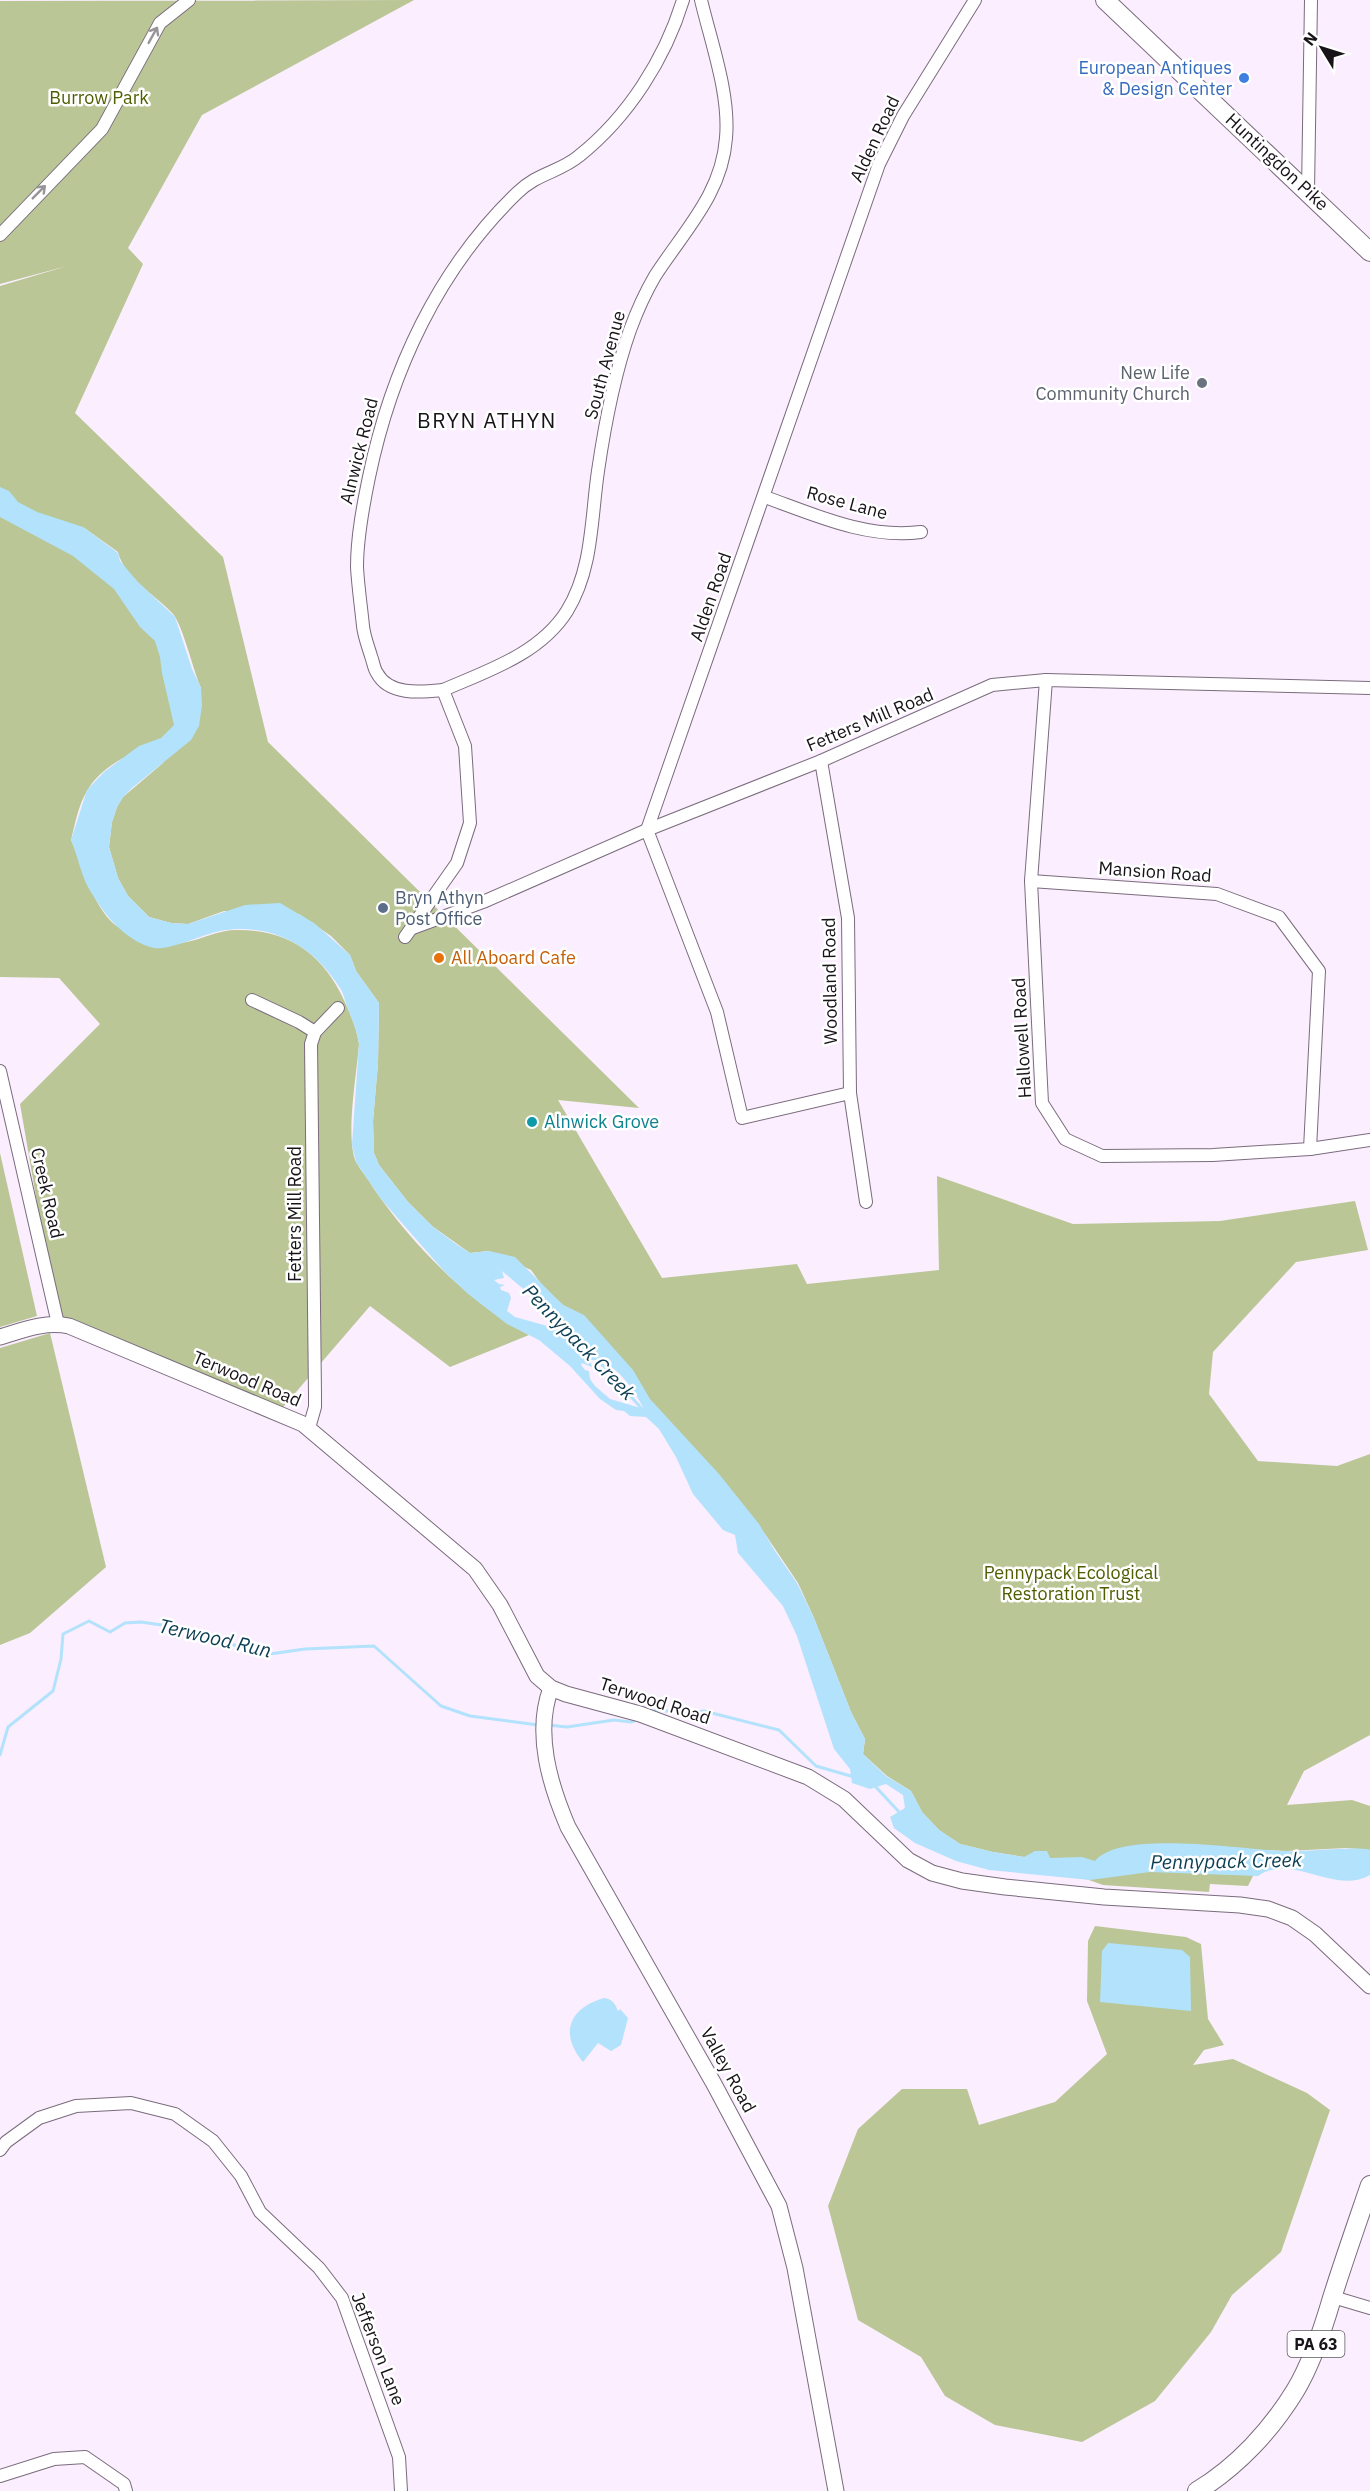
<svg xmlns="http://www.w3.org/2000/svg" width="1370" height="2491" viewBox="0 0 1370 2491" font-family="'IBM Plex Sans',sans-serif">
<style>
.green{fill:#bac696}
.water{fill:#b3e2fc;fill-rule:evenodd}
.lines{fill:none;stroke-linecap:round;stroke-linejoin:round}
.stream{stroke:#b3e2fc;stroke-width:3}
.minor-casing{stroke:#7a6b7d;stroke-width:14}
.tertiary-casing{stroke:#7a6b7d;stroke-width:17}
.primary-casing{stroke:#7a6b7d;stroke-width:20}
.minor{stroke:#fff;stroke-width:12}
.tertiary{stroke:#fff;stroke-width:15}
.primary{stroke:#fff;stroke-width:18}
.oneway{stroke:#979598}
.shop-dot{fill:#3f7fe0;stroke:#fff;stroke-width:2}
.worship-dot{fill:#6b7280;stroke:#fff;stroke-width:2}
.service-dot{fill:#5c6f8a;stroke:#fff;stroke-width:2}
.food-dot{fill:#e8710a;stroke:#fff;stroke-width:2}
.culture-dot{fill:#0f9aa8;stroke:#fff;stroke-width:2}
.labels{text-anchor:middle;stroke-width:5;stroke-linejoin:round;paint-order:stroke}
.shield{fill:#fff;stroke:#5d5a5e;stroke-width:1.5}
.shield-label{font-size:16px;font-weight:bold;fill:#181319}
.shop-label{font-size:18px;fill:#366cbe;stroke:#fff;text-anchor:end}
.park-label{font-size:18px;fill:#505d01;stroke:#fff}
.street-label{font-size:18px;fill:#181319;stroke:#fff}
.worship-label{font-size:18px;fill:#5b616d;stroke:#fff;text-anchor:end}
.service-label{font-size:18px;fill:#4e5e75;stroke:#fff;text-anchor:start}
.food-label{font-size:18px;fill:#c56008;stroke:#fff;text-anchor:start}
.culture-label{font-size:18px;fill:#0d838f;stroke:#fff;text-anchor:start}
.water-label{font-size:20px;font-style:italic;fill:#0b3d53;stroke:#fff}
.quarter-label{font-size:21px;letter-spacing:1.5px;fill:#181319;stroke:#fff}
</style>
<rect width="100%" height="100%" fill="#fbeefe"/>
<g class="green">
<path d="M414 0 202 115 128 248 143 264 75 413 223 557 268 742 639 1108 558 1100 662 1278 797 1264 807 1284 939 1270 937 1176 1073 1224 1220 1221 1355 1201 1368 1250 1296 1262 1213 1352 1209 1394 1258 1461 1337 1466 1370 1454V1735L1304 1771 1287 1805 1352 1800 1370 1806V1850L1346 1848 1287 1851 1266 1850 1248 1886 1210 1884 1209 1892 1103 1885 1024 1857 993 1852 960 1844 939 1830 922 1812 911 1791 887 1776 863 1754 865 1739 851 1712 814 1618 798 1583 765 1534 573 1310 563 1305 544 1288 531 1270 489 1251 470 1253 432 1226 408 1202 379 1165 374 1153 373 1121 378 1063 379 1003 356 971 350 955 331 936 299 914 224 911 188 924 171 923 149 917 128 896 118 878 109 847 112 822 117 807 123 797 163 763 201 688C193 670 183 626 173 614 156 595 124 578 118 552L83 527 142 604 171 669 175 722 172 736C142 749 104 761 87 791 78 806 75 824 71 840 82 864 93 906 114 924 126 933 142 940 155 948 167 945 179 944 191 941 207 937 220 930 236 930 293 929 327 958 348 1009 353 1021 357 1031 359 1044 357 1073 345 1137 356 1162 361 1171 369 1180 374 1189 412 1244 470 1304 529 1335L450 1367 370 1306 278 1413 58 1324 20 1104 100 1024 59 978 0 977V286L67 266 0 284V1Z"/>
<polygon points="0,1153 37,1316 0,1327"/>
<polygon points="50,1333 106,1567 30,1633 0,1645 0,1348"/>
<polygon points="1095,1926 1186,1937 1201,1944 1208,2019 1224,2045 1204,2050 1193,2065 1233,2059 1307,2093 1330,2110 1281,2252 1232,2295 1211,2332 1155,2401 1082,2442 995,2425 945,2396 921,2357 858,2320 828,2206 858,2129 902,2089 967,2089 979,2125 1055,2102 1107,2054 1087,2001 1088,1941"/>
</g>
<g class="water">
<path d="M0 487 9 491 18 502 37 512 83 527 118 553 120 561 138 582 175 617 192 669 201 688 202 705 199 726 191 740 132 788 123 797 117 807 112 822 109 847 118 878 128 896 149 917 171 923 188 924 245 905 280 903 314 923 350 955 356 971 379 1003 378 1063 373 1121 374 1153 379 1165 408 1202 432 1226 456 1244 470 1253 489 1251 515 1257 563 1305 584 1315 633 1370 650 1399 719 1474 759 1524 775 1551 797 1583 814 1618 851 1712 865 1739 863 1754 886 1776 911 1791 922 1812 939 1830 960 1844 993 1852 1024 1857 1035 1851H1047L1050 1858 1082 1857 1095 1861C1121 1829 1244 1850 1284 1851 1311 1852 1339 1847 1366 1849L1370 1850V1875C1334 1896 1293 1852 1258 1876L1150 1872 1090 1880 989 1870 956 1861 915 1843 894 1828 890 1817 905 1808 903 1795 886 1784 870 1789 852 1783 850 1769 834 1749 797 1636 783 1606 738 1553 735 1535 723 1530 693 1494 676 1457 659 1429 646 1417 630 1416 624 1411 616 1410 600 1399 570 1366 539 1340 507 1324 467 1293 444 1271 381 1199 356 1162 352 1145 359 1044C357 1031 353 1021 348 1009 345 1002 344 994 340 988 313 945 271 922 220 931 204 934 168 951 154 948 124 941 102 912 88 887 81 874 77 854 71 840L87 790 104 772 139 746 161 738 174 725 162 673 160 657 155 641 140 627 114 589 73 556 0 517ZM502 1271 546 1308 558 1329 515 1317 507 1311 511 1298 509 1293 501 1290 500 1287 505 1285 499 1284 494 1280 504 1278ZM590 1360C614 1359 634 1389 644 1409L610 1399 595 1386 590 1379 589 1371 585 1370 581 1365 582 1363 592 1367Z"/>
<polygon points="1108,1943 1182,1950 1190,1957 1191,2011 1100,2002 1102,1951"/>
<path d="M604 1998C612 1999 615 2003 618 2011L620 2009 628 2018 621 2045 611 2051 598 2043 583 2062C559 2034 569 2008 604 1998Z"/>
</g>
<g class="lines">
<g class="stream">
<polyline points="597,1359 643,1410"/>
<polyline points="652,1712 656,1710 688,1713 704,1711 779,1730 816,1766 854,1777"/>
<polyline points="548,1725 567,1727 614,1720 631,1722 639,1719"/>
<polyline points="0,1755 8,1727 53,1691 61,1659 63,1634 89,1621 110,1632 125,1623 141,1622 189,1629 237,1646 270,1654 305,1649 374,1646 441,1706 470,1716 538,1725"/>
<polyline points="874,1785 900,1813"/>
</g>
<g class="minor-casing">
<g id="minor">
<polyline points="1308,191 1311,0"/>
<polyline points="0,235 102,129 160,23 189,0"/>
<path d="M765 497C815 515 867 539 921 532"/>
<polyline points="1046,680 1031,881 1042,1103 1065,1139 1102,1156 1213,1155 1310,1149 1370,1140"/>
<path d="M443 690C487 671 540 654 567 611 593 569 591 518 598 471 605 423 614 375 630 330 637 311 645 293 655 276 684 231 722 194 726 138 730 94 711 42 701 0"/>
<polyline points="821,761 848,918 850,1093 866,1202"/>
<polyline points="1031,881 1217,894 1279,917 1319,971 1310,1149"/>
<polyline points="413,928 483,902 647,830 821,761 992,685 1046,680 1370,688"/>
<path d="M405 937 457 863 470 823 465 746 443 690C422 692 389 696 377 673 374 669 373 661 371 656 368 646 364 636 363 626 361 606 358 586 357 567 357 537 363 506 369 477 391 371 438 269 517 193 537 173 560 172 579 156 628 117 665 59 683 0"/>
<polyline points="252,1000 299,1022 315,1032"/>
<polyline points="0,1071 58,1324"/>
<polyline points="850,1093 742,1118 717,1012 647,830 879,164 903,116 975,0"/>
<polyline points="309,1428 315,1407 315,1395 311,1044 315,1032 338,1008"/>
<polyline points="0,2150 6,2142 39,2118 76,2106 131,2103 175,2114 213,2141 241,2176 260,2212 319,2268 342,2298 399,2457 401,2491"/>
<polyline points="1333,2297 1370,2308"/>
<polyline points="0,2476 54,2459 85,2457 124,2484 126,2491"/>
</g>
</g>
<g class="tertiary-casing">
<g id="tertiary">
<path d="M0 1337C23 1330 45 1321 69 1326L303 1424 475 1569 500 1605 537 1676 551 1688 566 1694 640 1714 808 1777 844 1799 908 1860 932 1873 962 1881 1005 1887 1104 1897 1240 1905 1268 1909 1292 1918 1315 1934 1370 1986"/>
<path d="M551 1688C534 1733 550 1785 568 1827L714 2084 779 2206 795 2268 836 2491"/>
</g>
</g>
<g class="primary-casing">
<g id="primary">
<polyline points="1105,0 1370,252"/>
<path d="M1197 2491C1237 2467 1271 2430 1295 2391 1312 2363 1323 2329 1332 2298 1344 2260 1357 2223 1370 2185"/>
</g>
</g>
<use href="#minor" class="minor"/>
<use href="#tertiary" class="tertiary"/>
<use href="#primary" class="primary"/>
</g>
<defs><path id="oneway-shaft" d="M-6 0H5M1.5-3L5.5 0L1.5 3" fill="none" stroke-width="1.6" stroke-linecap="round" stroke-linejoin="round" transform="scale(1.5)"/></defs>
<g class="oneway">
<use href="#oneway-shaft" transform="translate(153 35) rotate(-61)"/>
<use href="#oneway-shaft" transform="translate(39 192) rotate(-45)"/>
</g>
<circle class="shop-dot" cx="1244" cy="78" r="6"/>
<circle class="worship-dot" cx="1202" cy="383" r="6"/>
<circle class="service-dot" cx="383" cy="908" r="6"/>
<circle class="food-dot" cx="439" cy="958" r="6"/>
<circle class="culture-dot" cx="532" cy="1122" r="6"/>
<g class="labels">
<rect class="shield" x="1287.5" y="2331" width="57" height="26" rx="4.5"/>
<g class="shield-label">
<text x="1316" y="2350">PA 63</text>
</g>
<g class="shop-label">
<text x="1232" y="74">European Antiques<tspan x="1232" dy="21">&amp; Design Center</tspan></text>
</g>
<g class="park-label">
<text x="99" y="104">Burrow Park</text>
<text x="1071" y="1579">Pennypack Ecological<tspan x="1071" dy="21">Restoration Trust</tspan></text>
</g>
<g class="street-label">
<text transform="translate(875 139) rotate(-65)" y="6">Alden Road</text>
<text transform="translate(1277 162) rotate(43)" y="6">Huntingdon Pike</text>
<text transform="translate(605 365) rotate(-75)" y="6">South Avenue</text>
<text transform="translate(359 451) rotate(-76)" y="6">Alnwick Road</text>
<text transform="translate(847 503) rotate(15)" y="6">Rose Lane</text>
<text transform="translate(711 597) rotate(-71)" y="6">Alden Road</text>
<text transform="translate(870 720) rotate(-23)" y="6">Fetters Mill Road</text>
<text transform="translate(1155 872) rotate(4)" y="6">Mansion Road</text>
<text transform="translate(830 981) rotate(-91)" y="6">Woodland Road</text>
<text transform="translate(1022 1038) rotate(-93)" y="6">Hallowell Road</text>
<text transform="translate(47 1193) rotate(77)" y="6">Creek Road</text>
<text transform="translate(295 1214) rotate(-90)" y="6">Fetters Mill Road</text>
<text transform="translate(247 1379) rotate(23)" y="6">Terwood Road</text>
<text transform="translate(655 1701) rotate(18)" y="6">Terwood Road</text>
<text transform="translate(728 2070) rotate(61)" y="6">Valley Road</text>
<text transform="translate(378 2349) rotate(69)" y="6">Jefferson Lane</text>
</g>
<g class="worship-label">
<text x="1190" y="379">New Life<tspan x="1190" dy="21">Community Church</tspan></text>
</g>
<g class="service-label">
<text x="395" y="904">Bryn Athyn<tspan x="395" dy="21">Post Office</tspan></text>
</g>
<g class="food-label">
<text x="451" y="964">All Aboard Cafe</text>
</g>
<g class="culture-label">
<text x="544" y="1128">Alnwick Grove</text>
</g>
<g class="water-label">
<text transform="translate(579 1342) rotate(46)" y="7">Pennypack Creek</text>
<text transform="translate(215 1638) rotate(13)" y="7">Terwood Run</text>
<text transform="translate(1226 1861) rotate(-1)" y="7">Pennypack Creek</text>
</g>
<g class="quarter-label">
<text x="487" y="428">BRYN ATHYN</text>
</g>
</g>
<g transform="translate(1322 48) rotate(308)" stroke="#ffffff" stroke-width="4.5" paint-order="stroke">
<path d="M0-4.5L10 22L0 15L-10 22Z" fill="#181319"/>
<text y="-9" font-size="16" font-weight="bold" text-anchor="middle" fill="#181319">N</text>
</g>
</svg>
